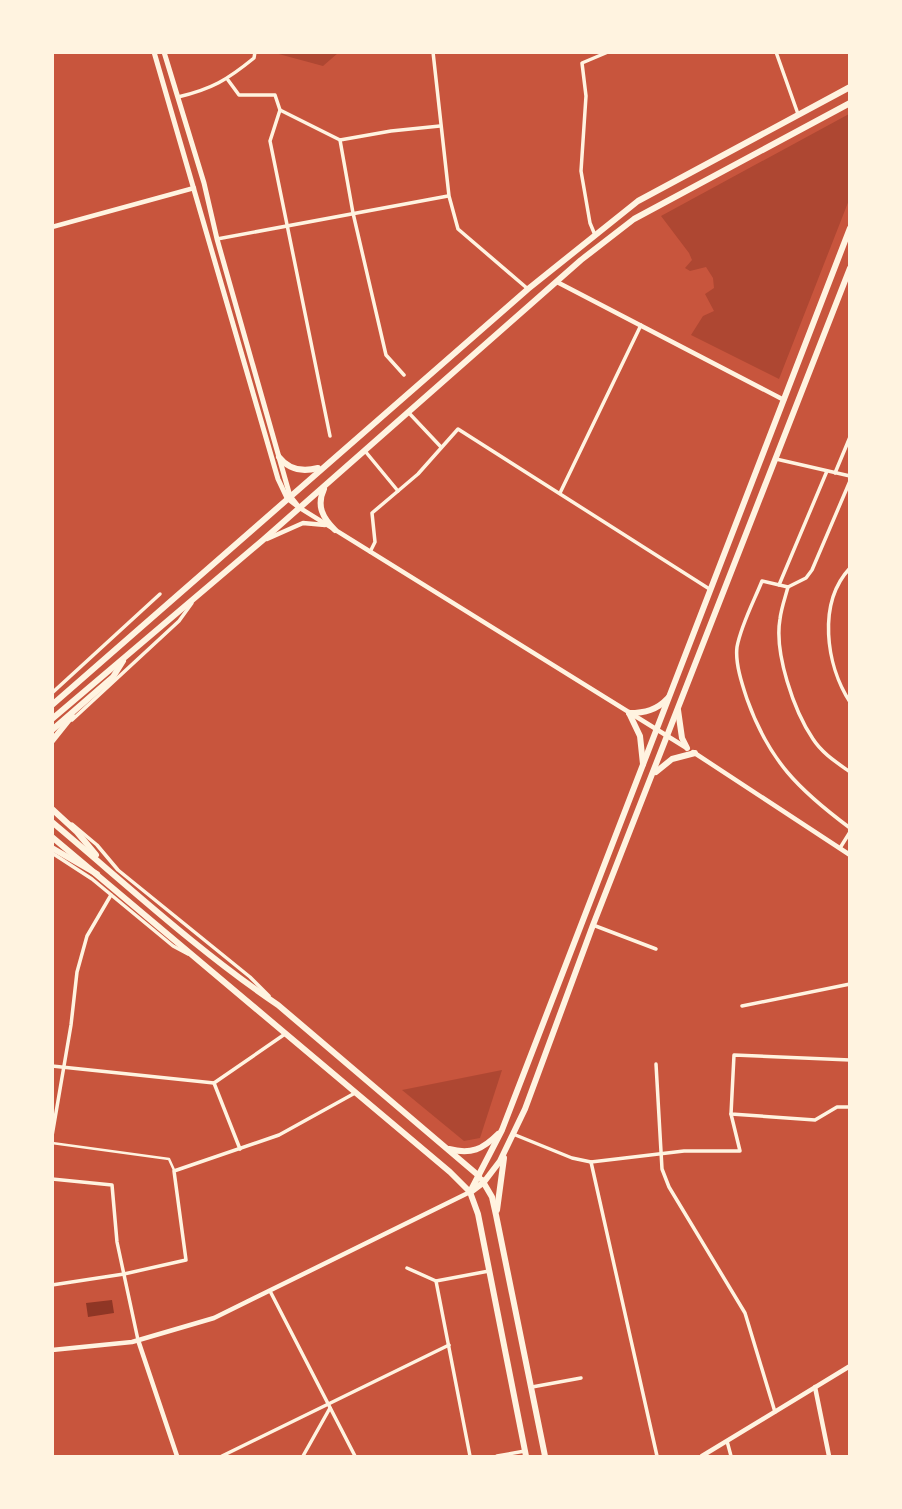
<svg xmlns="http://www.w3.org/2000/svg" width="902" height="1509" viewBox="0 0 902 1509" font-family="Commissioner,sans-serif">
<style>
.green{fill:#ae4732}
.water{fill:#8f3625}
.lines{fill:none;stroke-linecap:round;stroke-linejoin:round}
.pedestrian{stroke:#fff3e0;stroke-width:2.5}
.minor{stroke:#fff3e0;stroke-width:3.5}
.tertiary{stroke:#fff3e0;stroke-width:4.5}
.secondary{stroke:#fff3e0;stroke-width:5}
.primary{stroke:#fff3e0;stroke-width:6}
.trunk{stroke:#fff3e0;stroke-width:6}
</style>
<rect width="100%" height="100%" fill="#c8553d"/>
<g class="green">
<polygon points="275,53 338,53 323,66"/>
<polygon points="849,114 849,200 779,379 691,335 703,316 714,311 705,294 714,288 713,278 706,267 690,271 685,268 692,260 689,253 661,216"/>
<polygon points="502,1070 480,1138 464,1141 402,1090"/>
</g>
<polygon class="water" points="112,1300 114,1313 88,1317 86,1303"/>
<g class="lines">
<polyline class="pedestrian" points="52,1143 169,1159 174,1170"/>
<g class="minor">
<polyline points="433,52 449,196 458,229 528,289"/>
<polyline points="776,52 798,114"/>
<polyline points="228,80 239,95 275,95 280,110 270,141 330,436"/>
<path d="M178 97C212 89 227 80 254 58L255 52"/>
<polyline points="280,110 340,140 391,131 440,126"/>
<polyline points="340,140 353,213 386,355 404,375"/>
<polyline points="595,235 590,223 581,171 586,96 582,63 608,52"/>
<polyline points="217,239 448,196"/>
<polyline points="409,413 441,447"/>
<polyline points="365,451 398,491 418,474 458,429 711,590"/>
<polyline points="776,459 850,476"/>
<polyline points="835,473 850,437"/>
<path d="M850 481 812 570 806 578 788 587C785 598 781 609 780 619 774 653 794 711 813 739 822 753 836 762 850 772"/>
<polyline points="560,493 641,325"/>
<polyline points="370,552 375,542 372,513 398,491"/>
<path d="M850 568C817 603 826 665 850 702"/>
<polyline points="779,585 827,471"/>
<path d="M788 587 762 581C754 601 741 625 737 647 735 663 742 684 747 699 769 761 799 790 850 828"/>
<polyline points="52,693 160,594"/>
<polyline points="72,720 179,621 192,603"/>
<polyline points="72,824 97,845 118,870 250,977 269,996"/>
<polyline points="840,848 850,832"/>
<polyline points="52,853 92,879 173,946 188,954"/>
<polyline points="593,925 656,949"/>
<polyline points="742,1006 850,984"/>
<polyline points="850,1060 734,1055 731,1114 815,1120 837,1107 850,1107"/>
<polyline points="656,1064 662,1169 669,1187 745,1313 775,1412"/>
<polyline points="52,1066 214,1083 285,1034"/>
<polyline points="214,1083 240,1149"/>
<polyline points="513,1134 572,1158 591,1162 684,1151 740,1151 731,1114"/>
<polyline points="52,1136 71,1025 77,972 87,936 111,895"/>
<polyline points="591,1162 657,1456"/>
<polyline points="52,1179 112,1185 117,1242 138,1340"/>
<polyline points="407,1268 436,1281 489,1271"/>
<polyline points="436,1281 470,1456"/>
<polyline points="52,1285 124,1274 186,1260 174,1171 279,1135 355,1093"/>
<polyline points="270,1291 355,1456"/>
<polyline points="532,1387 581,1378"/>
<polyline points="727,1441 731,1456"/>
<polyline points="222,1456 449,1345"/>
<polyline points="303,1456 330,1408"/>
<polyline points="497,1456 525,1451"/>
</g>
<g class="tertiary">
<polyline points="52,227 194,188"/>
<polyline points="557,282 784,400"/>
<polyline points="300,508 685,747"/>
<polyline points="267,539 303,523 325,525"/>
<polyline points="693,752 850,855"/>
<polyline points="138,1340 177,1456"/>
<polyline points="52,1350 132,1342 214,1318 470,1192"/>
<polyline points="815,1387 829,1456"/>
<polyline points="702,1456 850,1366"/>
</g>
<g class="secondary">
<polyline points="154,52 278,479 287,498 300,508"/>
<polyline points="164,52 204,183 217,239 290,496 298,506"/>
</g>
<g class="primary">
<path d="M279 457C289 470 303 472 318 468"/>
<path d="M324 489C316 506 323 518 335 530"/>
<polyline points="52,705 528,289 638,201 850,87"/>
<polyline points="52,719 263,540 581,260 634,219 850,103"/>
<polyline points="52,730 113,677 123,661"/>
<polyline points="52,741 72,716"/>
<polyline points="52,809 77,832 96,855"/>
<path d="M52 822C126 884 198 951 278 1005L479 1176"/>
<polyline points="52,837 450,1172 470,1192"/>
</g>
<g class="trunk">
<polyline points="678,710 682,738 687,748"/>
<polyline points="629,713 640,736 643,764"/>
<path d="M629 713C645 713 657 710 668 698"/>
<polyline points="656,772 672,759 695,753"/>
<polyline points="52,848 97,874"/>
<path d="M449 1149C471 1155 483 1149 498 1134"/>
<polyline points="482,1180 492,1197 496,1215 545,1456"/>
<polyline points="472,1191 484,1182 500,1161 525,1109 593,925 850,268"/>
<polyline points="470,1192 502,1130 850,228"/>
<polyline points="470,1192 478,1214 526,1456"/>
<polyline points="497,1210 504,1158"/>
</g>
</g>
<rect width="902" height="1509" fill="none" stroke="#fff3e0" stroke-width="108"/>
</svg>
